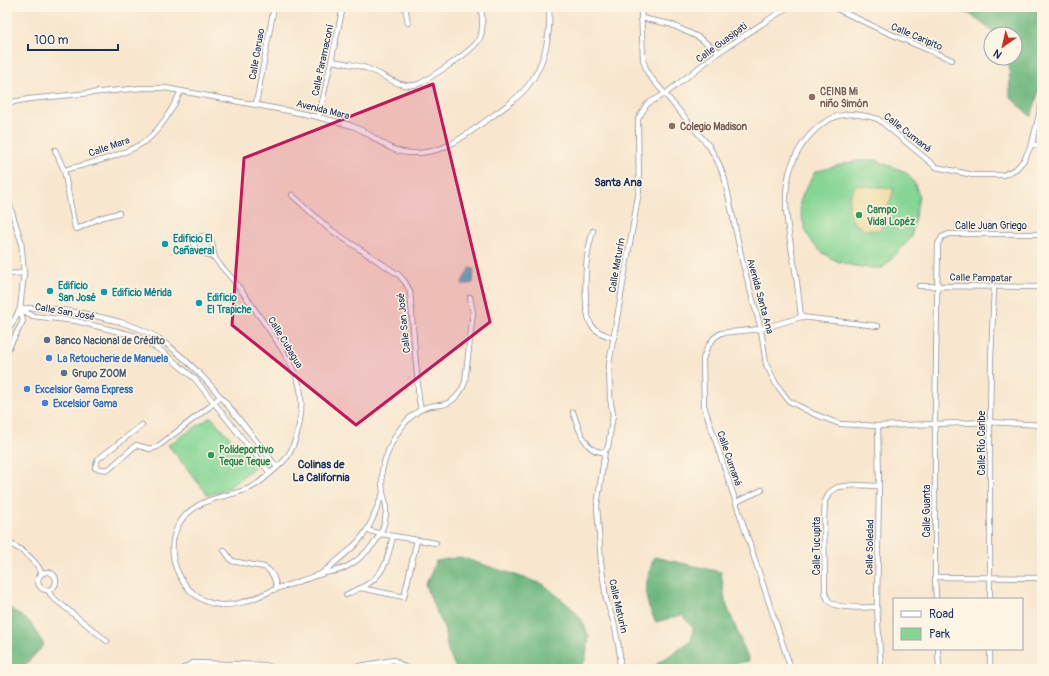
<svg xmlns="http://www.w3.org/2000/svg" width="1049" height="676" viewBox="0 0 1049 676" font-family="Pangolin,sans-serif">
<style>
.green{fill:#85d594;stroke:#508279}
.forest{fill:#6cb67e;stroke:#44726e}
.sand{fill:#eeda9e;stroke:#84847e}
.water{fill:#4bb9c4;stroke:#337491}
.lines{fill:none;stroke-linecap:round;stroke-linejoin:round}
.minor-casing{stroke:#8a8a96;stroke-width:6}
.minor{stroke:#fff;stroke-width:4.5}
.marked{fill:#c2185b;fill-opacity:0.2;stroke:#c2185b;stroke-width:3;stroke-linejoin:round}
.education-dot{fill:#8d6e63;stroke:#fcf5e5;stroke-width:1.5}
.leisure-dot{fill:#2e9e5b;stroke:#fcf5e5;stroke-width:1.5}
.culture-dot{fill:#0f9aa8;stroke:#fcf5e5;stroke-width:1.5}
.service-dot{fill:#5c6f8a;stroke:#fcf5e5;stroke-width:1.5}
.shop-dot{fill:#3f7fe0;stroke:#fcf5e5;stroke-width:1.5}
.labels{text-anchor:middle;stroke-width:3;stroke-linejoin:round;paint-order:stroke}
.street-label{font-size:10px;fill:#1b2f5e;stroke:#fcf5e5}
.education-label{font-size:10px;font-weight:bold;fill:#785e54;stroke:#fcf5e5;text-anchor:start}
.leisure-label{font-size:10px;font-weight:bold;fill:#27864d;stroke:#fcf5e5;text-anchor:start}
.culture-label{font-size:10px;font-weight:bold;fill:#0d838f;stroke:#fcf5e5;text-anchor:start}
.service-label{font-size:10px;font-weight:bold;fill:#4e5e75;stroke:#fcf5e5;text-anchor:start}
.shop-label{font-size:10px;font-weight:bold;fill:#366cbe;stroke:#fcf5e5;text-anchor:start}
.neighbourhood-label{font-size:11px;font-weight:bold;fill:#1b2f5e;stroke:#fcf5e5}
</style>
<rect width="100%" height="100%" fill="#fcf5e5"/>
<filter id="ink" filterUnits="userSpaceOnUse"><feTurbulence type="fractalNoise" baseFrequency=".025" numOctaves="2"/><feDisplacementMap in="SourceGraphic" scale="8" xChannelSelector="R" yChannelSelector="G"/><feConvolveMatrix kernelMatrix="1 2 1 2 8 2 1 2 1" color-interpolation-filters="sRGB"/></filter>
<filter id="wash" filterUnits="userSpaceOnUse"><feTurbulence type="fractalNoise" baseFrequency=".012" numOctaves="4" result="noise"/><feDisplacementMap in="SourceGraphic" scale="16" xChannelSelector="R" yChannelSelector="G"/><feGaussianBlur stdDeviation="0.9" result="paint"/><feColorMatrix in="noise" values="0 0 0 0 0 0 0 0 0 0 0 0 0 0 0 0 0 1.4 0 .05"/><feComposite in="paint" operator="in"/></filter>
<g filter="url(#wash)">
<rect width="100%" height="100%" fill="#f8e6ce"/>
<g class="green">
<path d="M864 160H875L906 172 915 184 919 196 911 238 883 268C849 269 811 259 803 221 802 216 799 208 800 203 801 195 811 180 815 172L843 164Z"/>
<polygon points="211,417 256,466 226,490 208,495 168,445"/>
</g>
<g class="forest">
<polygon points="952,7 1037,7 1038,37 1042,50 1042,76 1041,83 1031,117 1010,97 1009,62 1007,58 1015,58 1015,34 996,34 971,15"/>
<polygon points="460,557 543,584 573,609 583,622 589,637 585,661 578,669 455,669 455,666 448,652 444,627 435,609 426,585 436,561"/>
<path d="M654 557 721 572 725 601 749 661 726 665 722 669H653L658 663 691 641 693 628 682 615 656 622C641 594 645 586 654 557Z"/>
<polygon points="7,606 30,622 44,645 21,669 7,669"/>
</g>
<polygon class="sand" points="856,185 894,189 880,230 864,230 853,222 849,211 849,198"/>
<polygon class="water" points="470,268 474,269 473,283 463,285 462,282"/>
</g>
<g filter="url(#ink)">
<g class="lines">
<g class="minor-casing">
<g id="minor">
<polyline points="405,7 408,23"/>
<polyline points="641,7 643,60 648,74 709,146 719,164 725,180 743,264 761,329 766,364 776,384 789,401 814,414 840,424 878,426 990,422 1042,425"/>
<polyline points="833,7 879,29 952,60"/>
<polyline points="641,18 670,24 698,37 719,52"/>
<path d="M332 61C343 63 355 65 366 68 384 74 401 92 421 83 435 74 473 52 480 38 484 29 482 17 481 7"/>
<polyline points="7,100 13,102"/>
<polyline points="256,104 274,7"/>
<path d="M7 107 13 102 29 99 142 88H165C203 95 240 102 278 109 298 112 318 117 337 122 342 123 347 124 352 126 375 134 387 154 415 153 442 153 459 140 480 125 495 114 516 101 527 87 545 65 551 34 549 7"/>
<polyline points="319,116 343,7"/>
<polyline points="1032,144 1042,147"/>
<polyline points="55,150 64,170 75,228 77,229 100,218 119,213"/>
<path d="M64 170C87 164 129 155 148 139 163 126 173 108 181 91"/>
<polyline points="292,195 328,228 399,275 405,282 410,291 419,400 421,409"/>
<polyline points="7,197 21,241 24,273 20,309 7,333"/>
<path d="M593 231C591 238 589 245 588 252 585 268 583 313 592 326 597 333 606 335 614 338"/>
<path d="M215 258 200 252 195 248 194 242 197 237 205 236C216 242 211 248 215 258 218 264 225 270 229 275 240 288 250 302 260 317 274 336 292 362 299 384 305 405 299 437 288 456 283 463 260 483 252 487 229 498 208 495 188 513 155 542 179 602 221 605 239 606 255 598 271 591 280 587 290 585 300 581 310 578 319 574 329 572 341 571 354 564 363 555 378 542 387 526 386 506 386 502 384 498 383 493 382 487 382 478 382 471 383 464 387 454 390 447 396 432 409 415 424 408 430 405 434 406 441 405 453 403 461 393 465 382L473 313 470 297"/>
<polyline points="7,274 24,273"/>
<polyline points="919,286 1042,287"/>
<path d="M20 309C42 306 64 310 86 314 110 319 137 325 158 338 204 369 242 424 277 467"/>
<polyline points="20,309 33,316 76,321 136,336 163,352 195,379 270,473"/>
<path d="M801 317C799 299 797 280 794 263 785 214 775 167 816 129 836 111 853 112 878 119L936 167 973 175H1003L1016 169 1024 160 1032 144 1042 102"/>
<polyline points="7,351 23,321 20,309"/>
<path d="M573 412C577 425 587 457 605 451"/>
<polyline points="142,425 98,459 95,468 108,470 136,445 150,449 157,447 209,407 220,397"/>
<polyline points="878,426 879,486 877,607 881,669"/>
<polyline points="736,502 762,490"/>
<polyline points="367,530 381,534 436,543"/>
<path d="M7 542C21 549 36 559 42 574"/>
<path d="M224 550 232 561 264 567C273 571 275 580 277 589"/>
<circle cx="47" cy="581" r="9"/>
<path d="M322 573C338 560 356 547 367 530 374 518 378 505 383 493"/>
<polyline points="935,577 1042,578"/>
<polyline points="361,588 404,597 417,540"/>
<polyline points="48,590 52,597 107,641"/>
<path d="M346 595C352 591 357 590 363 587 385 575 388 558 393 536"/>
<polyline points="936,599 935,577 935,424 938,244 942,237 949,234 1042,234"/>
<polyline points="990,599 990,422 991,359 994,287"/>
<path d="M877 607C866 607 836 610 829 601 827 599 826 595 825 592L824 521 825 501 830 492 838 487 854 485 879 486"/>
<polyline points="938,649 939,669"/>
<polyline points="990,649 990,669"/>
<polyline points="182,669 193,663 265,665 271,667 273,669"/>
<polyline points="343,669 394,660 407,669"/>
<polyline points="382,669 388,661"/>
<polyline points="619,669 620,656 618,643 614,623 606,599 601,562 597,506 605,451 608,447 613,415 610,398 609,364 639,191 638,119 647,104 665,94 719,52 788,7"/>
<polyline points="791,669 704,406 703,359 707,348 714,338 721,333 761,329 801,317 878,326"/>
</g>
</g>
<use href="#minor" class="minor"/>
</g>
</g>
<path class="marked" d="M433 84 490 322 356 425 232 325 244 158Z"/>
<g class="education-dot">
<circle cx="812" cy="97" r="4"/>
<circle cx="672" cy="126" r="4"/>
</g>
<g class="leisure-dot">
<circle cx="859" cy="215" r="4"/>
<circle cx="211" cy="455" r="4"/>
</g>
<g class="culture-dot">
<circle cx="165" cy="244" r="4"/>
<circle cx="50" cy="291" r="4"/>
<circle cx="104" cy="292" r="4"/>
<circle cx="199" cy="303" r="4"/>
</g>
<g class="service-dot">
<circle cx="47" cy="340" r="4"/>
<circle cx="64" cy="373" r="4"/>
</g>
<g class="shop-dot">
<circle cx="49" cy="358" r="4"/>
<circle cx="27" cy="389" r="4"/>
<circle cx="45" cy="403" r="4"/>
</g>
<g class="labels">
<g class="street-label">
<text transform="translate(917 36) rotate(23)" y="4">Calle Caripito</text>
<text transform="translate(721 42) rotate(-36)" y="4">Calle Guasipati</text>
<text transform="translate(256 54) rotate(-80)" y="4">Calle Caruao</text>
<text transform="translate(322 60) rotate(-78)" y="4">Calle Paramaconí</text>
<text transform="translate(323 109) rotate(14)" y="4">Avenida Mara</text>
<text transform="translate(908 132) rotate(38)" y="4">Calle Cumaná</text>
<text transform="translate(109 146) rotate(-19)" y="4">Calle Mara</text>
<text x="991" y="229">Calle Juan Griego</text>
<text transform="translate(616 265) rotate(-80)" y="4">Calle Maturín</text>
<text transform="translate(981 277) rotate(1)" y="4">Calle Pampatar</text>
<text transform="translate(761 296) rotate(75)" y="4">Avenida Santa Ana</text>
<text transform="translate(65 311) rotate(10)" y="4">Calle San José</text>
<text transform="translate(403 323) rotate(-96)" y="4">Calle San José</text>
<text transform="translate(286 342) rotate(59)" y="4">Calle Cubagua</text>
<text transform="translate(981 443) rotate(-90)" y="4">Calle Río Caribe</text>
<text transform="translate(730 458) rotate(71)" y="4">Calle Cumaná</text>
<text transform="translate(926 511) rotate(-90)" y="4">Calle Guanta</text>
<text transform="translate(816 546) rotate(-90)" y="4">Calle Tucupita</text>
<text transform="translate(869 547) rotate(-89)" y="4">Calle Soledad</text>
<text transform="translate(619 606) rotate(77)" y="4">Calle Maturín</text>
</g>
<g class="education-label">
<text x="820" y="95">CEINB Mi<tspan x="820" dy="12">niño Simón</tspan></text>
<text x="680" y="130">Colegio Madison</text>
</g>
<g class="leisure-label">
<text x="867" y="213">Campo<tspan x="867" dy="12">Vidal Lopéz</tspan></text>
<text x="219" y="453">Polideportivo<tspan x="219" dy="12">Teque Teque</tspan></text>
</g>
<g class="culture-label">
<text x="173" y="242">Edificio El<tspan x="173" dy="12">Cañaveral</tspan></text>
<text x="58" y="289">Edificio<tspan x="58" dy="12">San José</tspan></text>
<text x="112" y="296">Edificio Mérida</text>
<text x="207" y="301">Edificio<tspan x="207" dy="12">El Trapiche</tspan></text>
</g>
<g class="service-label">
<text x="55" y="344">Banco Nacional de Crédito</text>
<text x="72" y="377">Grupo ZOOM</text>
</g>
<g class="shop-label">
<text x="57" y="362">La Retoucherie de Manuela</text>
<text x="35" y="393">Excelsior Gama Express</text>
<text x="53" y="407">Excelsior Gama</text>
</g>
<g class="neighbourhood-label">
<text x="618" y="186">Santa Ana</text>
<text x="321" y="468">Colinas de<tspan x="321" dy="13">La California</tspan></text>
</g>
</g>
<rect width="1049" height="676" fill="none" stroke="#fcf5e5" stroke-width="24"/>
<rect x="893" y="598" width="130" height="52" fill="#fcf5e5" stroke="#a2a6af"/>
<rect x="901" y="611" width="20" height="6" fill="#ffffff" stroke="#a2a6af"/>
<text x="929" y="618" font-size="12" fill="#1b2f5e">Road</text>
<rect x="901" y="628" width="20" height="12" fill="#85d594" stroke="#a2a6af"/>
<text x="929" y="638" font-size="12" fill="#1b2f5e">Park</text>
<g transform="translate(1003 46) rotate(214)"><circle r="19" fill="#fcf5e5" stroke="#a2a6af"/>
<path d="M0-3L7 15L0 10L-7 15Z" fill="#c8321e"/>
<text y="-6" font-size="11" font-weight="bold" text-anchor="middle" fill="#1b2f5e">N</text>
</g>
<path d="M28 44v6h90v-6" fill="none" stroke="#1b2f5e" stroke-width="2"/>
<text x="34" y="44" font-size="12" fill="#1b2f5e" stroke="#fcf5e5" stroke-width="3" paint-order="stroke">100 m</text>
</svg>
